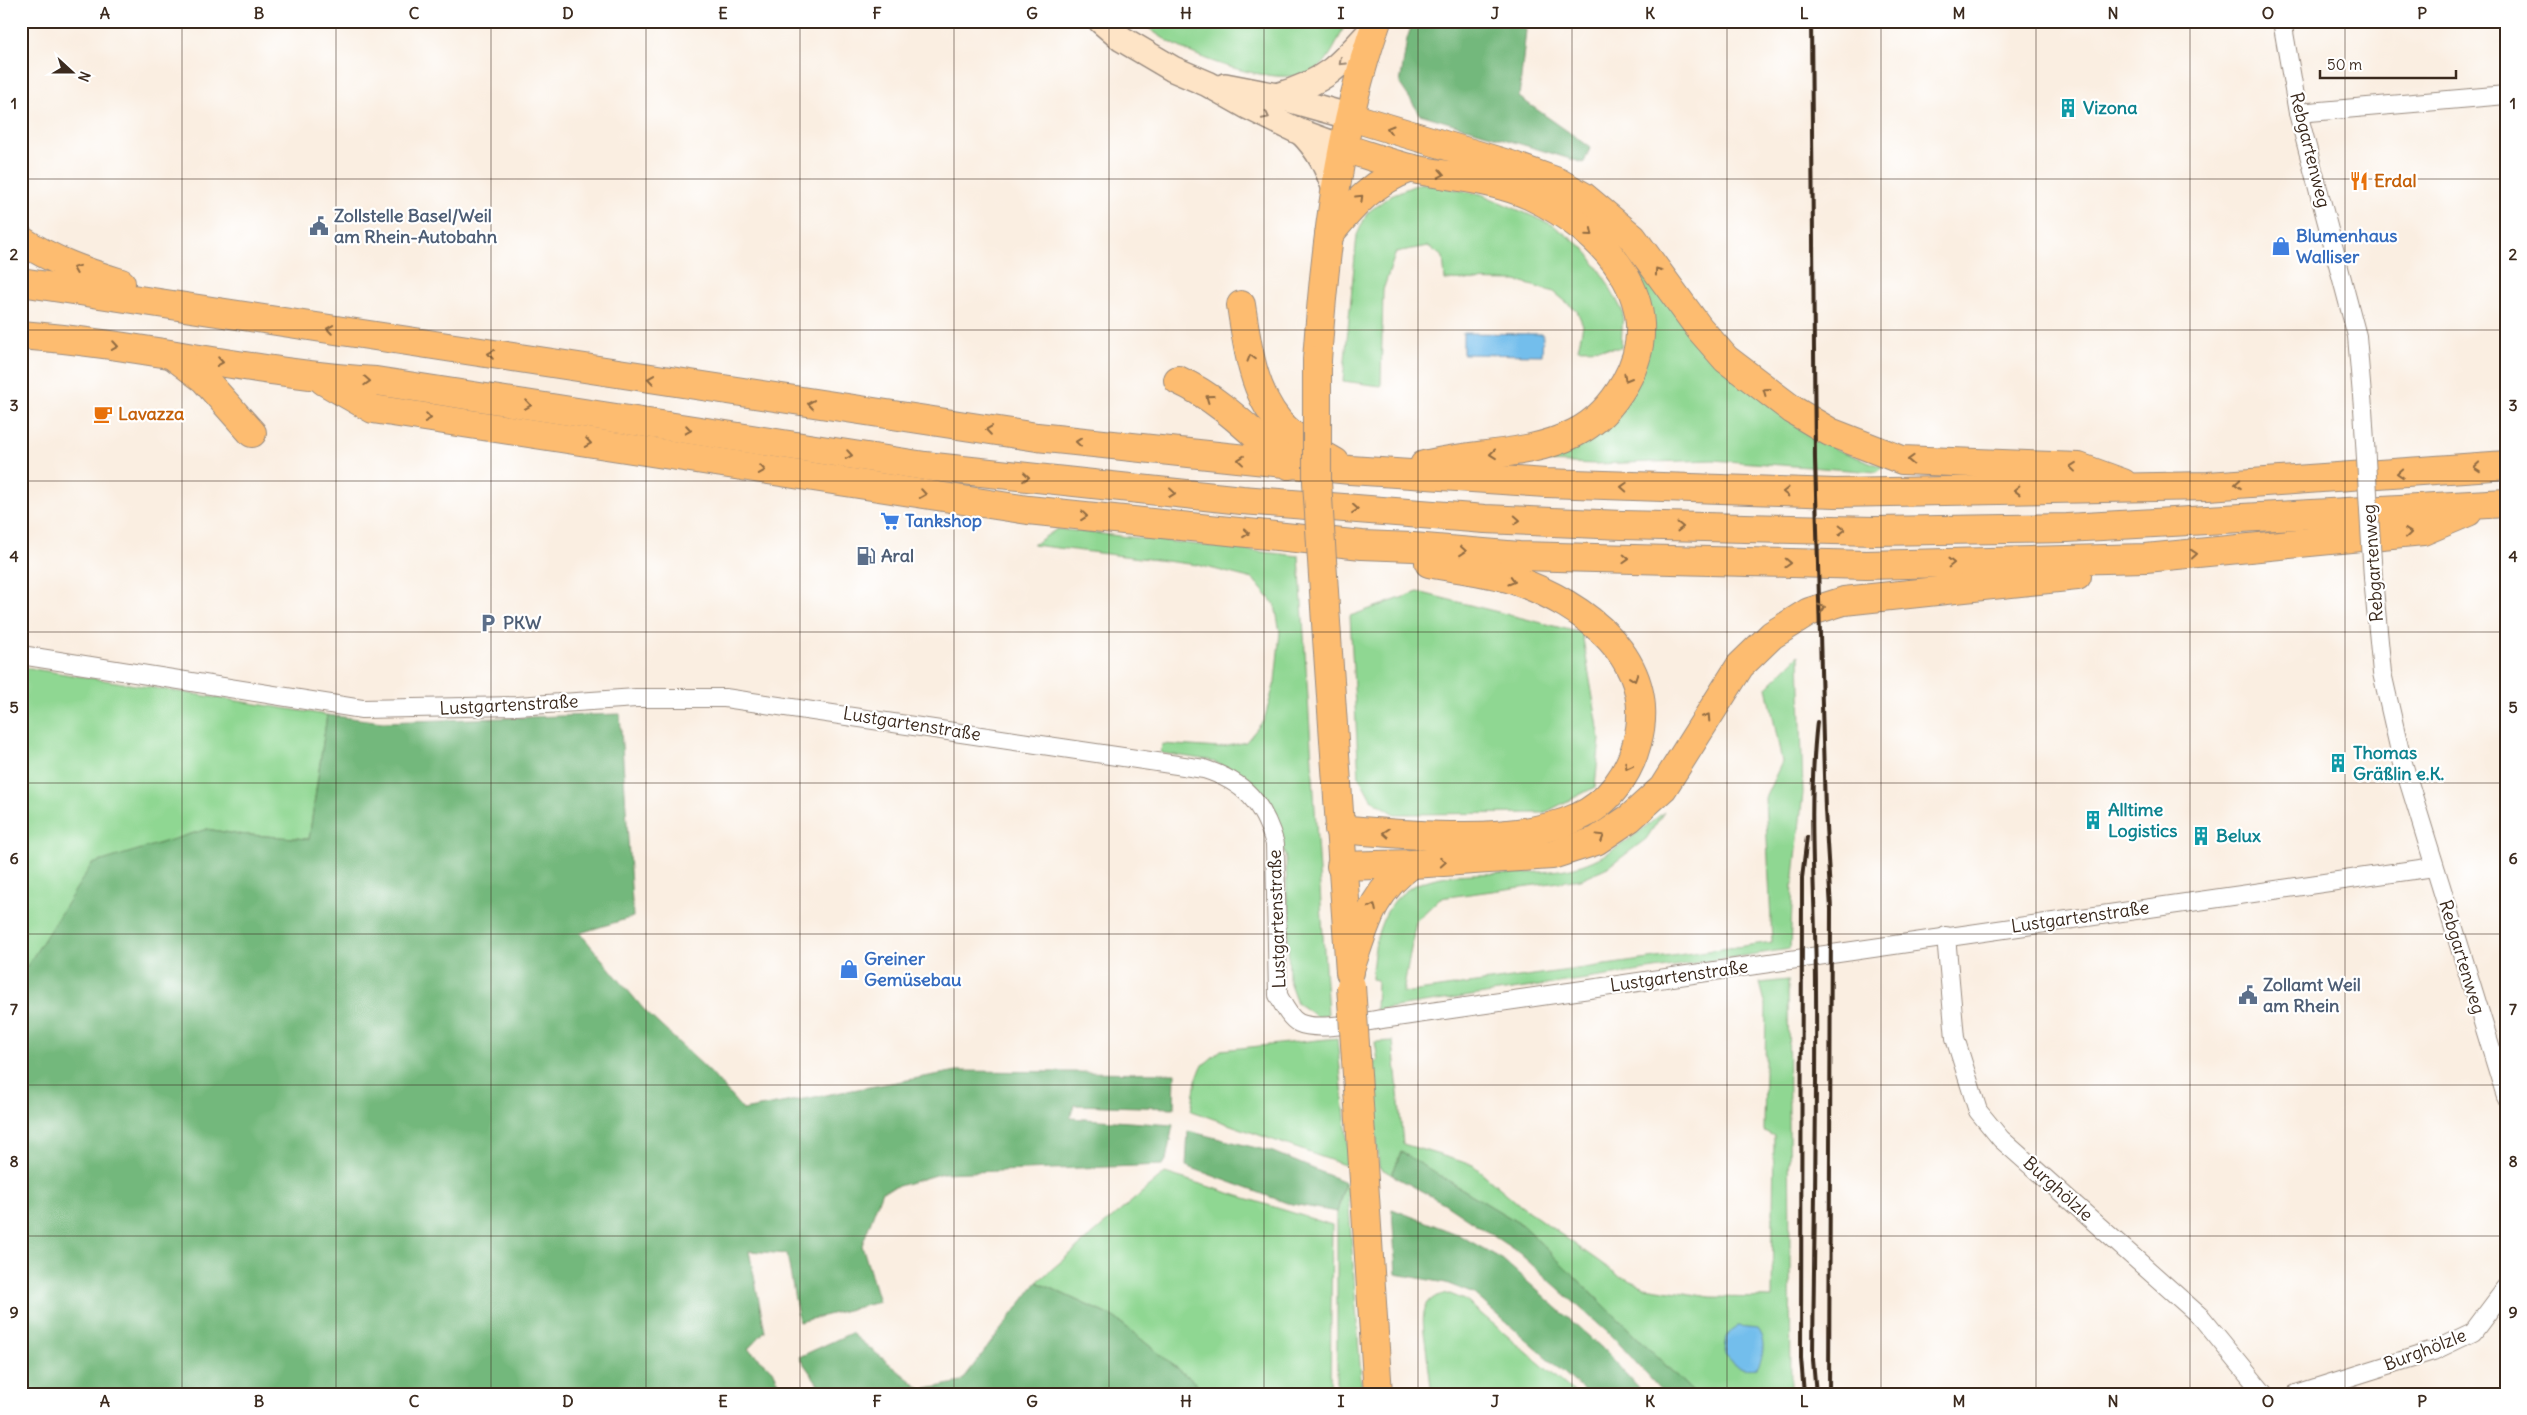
<svg xmlns="http://www.w3.org/2000/svg" width="2527" height="1415" viewBox="0 0 2527 1415" font-family="Delius,sans-serif">
<style>
.green{fill:#8fd792;stroke:#658058}
.forest{fill:#73b87c;stroke:#57714d}
.water{fill:#73beec;stroke:#577485}
.lines{fill:none;stroke-linecap:round;stroke-linejoin:round}
.street-casing{stroke:#9a8c80;stroke-width:20}
.secondary-casing{stroke:#9a8c80;stroke-width:28}
.primary-casing{stroke:#9a8c80;stroke-width:30}
.highway-casing{stroke:#9a8c80;stroke-width:30}
.street{stroke:#fff;stroke-width:18}
.secondary{stroke:#fee4c6;stroke-width:25}
.primary{stroke:#fdbc70;stroke-width:28}
.highway{stroke:#fdbc70;stroke-width:28}
.rail{stroke:#3b2a1e;stroke-width:4}
.street-bridge-casing{stroke:#9a8c80;stroke-width:20;stroke-linecap:butt}
.primary-bridge-casing{stroke:#9a8c80;stroke-width:30;stroke-linecap:butt}
.street-bridge{stroke:#fff;stroke-width:18}
.primary-bridge{stroke:#fdbc70;stroke-width:28}
.oneway{stroke:#9c8772}
.oneway2{stroke:#926c43}
.grid{fill:none;stroke:#3b2a1e;stroke-width:1;stroke-opacity:0.55}
.labels{text-anchor:middle;stroke-width:4.5;stroke-linejoin:round;paint-order:stroke}
.culture-label{font-size:18px;font-weight:bold;fill:#0d838f;stroke:#fff;text-anchor:start}
.street-label{font-size:18px;fill:#3b2a1e;stroke:#fff}
.food-label{font-size:18px;font-weight:bold;fill:#c56008;stroke:#fff;text-anchor:start}
.service-label{font-size:18px;font-weight:bold;fill:#4e5e75;stroke:#fff;text-anchor:start}
.shop-label{font-size:18px;font-weight:bold;fill:#366cbe;stroke:#fff;text-anchor:start}
.neatline{fill:none;stroke:#3b2a1e;stroke-width:2}
.grid-label{font-size:16px;text-anchor:middle;font-weight:bold;fill:#3b2a1e}
</style>
<rect width="100%" height="100%" fill="#fff"/>
<filter id="ink" filterUnits="userSpaceOnUse"><feTurbulence type="fractalNoise" baseFrequency=".02" numOctaves="2"/><feDisplacementMap in="SourceGraphic" scale="10" xChannelSelector="R" yChannelSelector="G"/><feConvolveMatrix kernelMatrix="1 2 1 2 8 2 1 2 1" color-interpolation-filters="sRGB"/></filter>
<filter id="wash" filterUnits="userSpaceOnUse"><feTurbulence type="fractalNoise" baseFrequency=".0096" numOctaves="4" result="noise"/><feDisplacementMap in="SourceGraphic" scale="20" xChannelSelector="R" yChannelSelector="G"/><feGaussianBlur stdDeviation="1.12" result="paint"/><feColorMatrix in="noise" values="0 0 0 0 0 0 0 0 0 0 0 0 0 0 0 0 0 1.4 0 .05"/><feComposite in="paint" operator="in"/></filter>
<g filter="url(#wash)">
<rect width="100%" height="100%" fill="#faeee1"/>
<g class="green">
<path d="M1141 21H1346C1341 35 1329 62 1316 70 1276 92 1170 52 1141 21Z"/>
<polygon points="1421,183 1481,194 1553,225 1585,249 1607,282 1623,312 1621,348 1578,349 1583,325 1577,311 1554,292 1516,281 1445,280 1443,257 1428,246 1396,252 1383,290 1381,386 1343,381 1357,235 1367,213 1391,195"/>
<polygon points="1600,220 1768,403 1835,449 1883,467 1876,472 1713,460 1594,464 1549,462 1546,454 1595,432 1646,303"/>
<polygon points="1057,529 1299,556 1328,1014 1317,1017 1297,1003 1289,981 1286,859 1274,818 1255,787 1237,772 1209,760 1161,753 1162,744 1219,748 1246,742 1264,720 1275,682 1280,632 1275,605 1253,579 1198,565 1033,545"/>
<polygon points="1418,592 1582,633 1600,739 1595,787 1544,813 1395,814 1371,799 1359,777 1350,616"/>
<path d="M1799 655 1803 793 1793 885 1790 949 1376 1010 1377 980 1372 979C1376 841 1472 885 1566 869 1604 862 1635 835 1664 812L1646 839 1610 866 1581 879 1440 898 1416 921 1403 993 1772 942 1765 798 1782 762 1767 687Z"/>
<polygon points="21,667 327,715 309,839 236,834 207,829 26,967 21,965"/>
<polygon points="1788,980 1791,1394 1695,1394 1522,1225 1401,1152 1392,1175 1379,1167 1371,1064 1378,1061 1375,1042 1393,1041 1403,1144 1473,1165 1521,1206 1618,1275 1645,1287 1710,1297 1772,1298 1774,1136 1764,1131 1766,1006 1760,983"/>
<polygon points="1337,1038 1350,1167 1191,1111 1196,1080 1202,1066 1221,1050"/>
<polygon points="1165,1173 1332,1225 1330,1394 1209,1394 1115,1318 1037,1282"/>
<polygon points="1345,1182 1348,1192 1362,1394 1337,1394 1337,1212"/>
<path d="M1450 1294 1465 1300 1576 1394H1432C1430 1378 1428 1363 1426 1347 1423 1323 1416 1295 1450 1294Z"/>
</g>
<g class="forest">
<polygon points="1413,21 1514,21 1526,30 1519,97 1590,147 1584,163 1420,114 1400,84 1407,39"/>
<polygon points="620,714 633,917 580,933 646,1012 710,1072 743,1110 957,1071 1175,1073 1174,1108 1074,1105 1070,1118 1173,1125 1166,1160 1163,1165 942,1173 882,1191 862,1245 879,1302 799,1322 787,1254 749,1251 765,1331 748,1349 773,1370 784,1394 21,1394 21,965 27,966 92,864 207,829 236,834 309,839 327,715 383,722"/>
<polygon points="1188,1131 1273,1152 1345,1182 1337,1212 1287,1203 1186,1166"/>
<polygon points="1401,1152 1522,1225 1695,1394 1664,1394 1615,1339 1519,1253 1444,1203 1392,1175"/>
<polygon points="1392,1209 1457,1234 1502,1259 1602,1348 1644,1394 1588,1394 1474,1294 1446,1283 1396,1274"/>
<polygon points="1037,1282 1115,1318 1209,1394 825,1394 799,1357 851,1333 922,1390 961,1382"/>
</g>
<g class="water">
<polygon points="1463,333 1543,334 1542,355 1463,354"/>
<path d="M1738 1327 1757 1329C1766 1340 1764 1357 1757 1368 1741 1370 1735 1367 1725 1355 1726 1342 1725 1332 1738 1327Z"/>
</g>
</g>
<g filter="url(#ink)">
<g class="lines">
<g class="street-casing">
<g id="street">
<polyline points="2282,21 2298,113 2357,336 2363,408"/>
<polyline points="2298,113 2506,95"/>
<polyline points="2373,578 2382,673 2402,760 2506,1097"/>
<path d="M21 655 362 709 517 706 636 698H725L1204 769C1245 782 1263 803 1275 844L1278 995C1283 1004 1289 1018 1299 1023 1318 1032 1367 1021 1389 1018L2434 867"/>
<polyline points="1946,936 1955,1038 1978,1111 2001,1139 2202,1318 2264,1394"/>
<polyline points="2296,1394 2433,1351 2473,1332 2506,1288"/>
</g>
</g>
<g class="secondary-casing">
<g id="secondary">
<polyline points="1101,21 1122,39 1173,69 1208,84 1249,107 1300,132 1344,148"/>
<polyline points="1225,86 1277,96 1351,117"/>
<path d="M1277 96C1328 81 1341 64 1375 26"/>
<path d="M1302 133C1319 150 1327 167 1335 189"/>
</g>
</g>
<g class="primary-casing">
<g id="primary">
<path d="M1317 360C1325 246 1339 129 1377 21"/>
<polyline points="1327,638 1350,972"/>
<polyline points="1356,1059 1378,1394"/>
</g>
</g>
<g class="highway-casing">
<g id="highway">
<polyline points="1351,117 1511,165 1558,182 1583,196 1633,238 1699,328 1726,359 1793,410 1830,432 1902,460 2079,467 2123,483"/>
<path d="M1344 148C1367 155 1389 163 1413 169 1451 177 1495 179 1531 196 1601 229 1672 301 1625 383 1613 404 1597 422 1575 433 1528 457 1474 452 1424 465"/>
<path d="M1329 235C1353 205 1374 181 1411 168"/>
<path d="M21 240C53 261 85 272 121 283"/>
<polyline points="21,282 1037,437 1350,470 1546,483 1835,493 2208,486 2506,465"/>
<path d="M1241 305C1247 343 1252 390 1279 422 1294 439 1316 451 1335 462"/>
<path d="M21 335C140 344 257 374 376 381L925 466 1242 500 1485 519 1622 525 1874 531 2067 528 2506 503"/>
<polyline points="175,357 204,379 252,433"/>
<path d="M1178 380C1220 399 1254 435 1289 465"/>
<polyline points="324,381 373,409 1028,510 1362,545 1413,547 1519,556 1866,565 2146,558 2423,531 2468,512"/>
<path d="M1339 829C1407 835 1516 846 1578 817 1608 804 1629 774 1637 743 1660 660 1584 604 1514 580 1487 571 1457 569 1429 563"/>
<polyline points="1341,866 1412,864 1552,855 1596,841 1630,818 1663,788 1740,666 1772,635 1809,612 1844,601 2077,576"/>
<path d="M1350 969C1366 924 1371 893 1412 864"/>
</g>
</g>
<use href="#street" class="street"/>
<use href="#secondary" class="secondary"/>
<use href="#primary" class="primary"/>
<use href="#highway" class="highway"/>
<g class="rail">
<polyline points="1811,21 1815,459 1825,810 1831,909 1829,1394"/>
<polyline points="1804,1394 1801,1358 1802,878 1807,837"/>
<path d="M1816 1394 1813 1360C1814 1237 1817 1113 1816 990 1816 900 1807 811 1817 722"/>
</g>
<g class="street-bridge-casing">
<polyline id="street-bridge" points="2363,408 2373,578"/>
</g>
<g class="primary-bridge-casing">
<g id="primary-bridge">
<polyline points="1317,360 1317,482 1327,638"/>
<polyline points="1351,986 1356,1059"/>
</g>
</g>
<use href="#street-bridge" class="street-bridge"/>
<use href="#primary-bridge" class="primary-bridge"/>
</g>
<defs><path id="oneway-chevron" d="M-2-3.5L2.5 0L-2 3.5" fill="none" stroke-width="1.6" stroke-linecap="round" stroke-linejoin="round" transform="scale(1.25)"/></defs>
<g class="oneway">
<use href="#oneway-chevron" transform="translate(1342 62) rotate(137)"/>
<use href="#oneway-chevron" transform="translate(1266 116) rotate(26)"/>
</g>
<g class="oneway2">
<use href="#oneway-chevron" transform="translate(1390 129) rotate(-164)"/>
<use href="#oneway-chevron" transform="translate(1441 174) rotate(11)"/>
<use href="#oneway-chevron" transform="translate(1360 198) rotate(-44)"/>
<use href="#oneway-chevron" transform="translate(1590 233) rotate(40)"/>
<use href="#oneway-chevron" transform="translate(76 269) rotate(-158)"/>
<use href="#oneway-chevron" transform="translate(1658 271) rotate(-126)"/>
<use href="#oneway-chevron" transform="translate(330 329) rotate(-171)"/>
<use href="#oneway-chevron" transform="translate(115 346) rotate(9)"/>
<use href="#oneway-chevron" transform="translate(491 354) rotate(-171)"/>
<use href="#oneway-chevron" transform="translate(1251 358) rotate(-106)"/>
<use href="#oneway-chevron" transform="translate(220 362) rotate(9)"/>
<use href="#oneway-chevron" transform="translate(1627 378) rotate(120)"/>
<use href="#oneway-chevron" transform="translate(651 379) rotate(-171)"/>
<use href="#oneway-chevron" transform="translate(367 381) rotate(3)"/>
<use href="#oneway-chevron" transform="translate(1766 391) rotate(-144)"/>
<use href="#oneway-chevron" transform="translate(1209 398) rotate(-144)"/>
<use href="#oneway-chevron" transform="translate(811 404) rotate(-172)"/>
<use href="#oneway-chevron" transform="translate(528 405) rotate(9)"/>
<use href="#oneway-chevron" transform="translate(428 418) rotate(9)"/>
<use href="#oneway-chevron" transform="translate(688 430) rotate(9)"/>
<use href="#oneway-chevron" transform="translate(989 430) rotate(-172)"/>
<use href="#oneway-chevron" transform="translate(1079 442) rotate(-174)"/>
<use href="#oneway-chevron" transform="translate(588 443) rotate(9)"/>
<use href="#oneway-chevron" transform="translate(1493 454) rotate(174)"/>
<use href="#oneway-chevron" transform="translate(849 455) rotate(9)"/>
<use href="#oneway-chevron" transform="translate(1241 460) rotate(-174)"/>
<use href="#oneway-chevron" transform="translate(1911 460) rotate(-178)"/>
<use href="#oneway-chevron" transform="translate(2073 467) rotate(-174)"/>
<use href="#oneway-chevron" transform="translate(2477 467) rotate(175)"/>
<use href="#oneway-chevron" transform="translate(762 470) rotate(9)"/>
<use href="#oneway-chevron" transform="translate(2400 473) rotate(176)"/>
<use href="#oneway-chevron" transform="translate(1026 477) rotate(6)"/>
<use href="#oneway-chevron" transform="translate(2238 484) rotate(176)"/>
<use href="#oneway-chevron" transform="translate(1624 487) rotate(-177)"/>
<use href="#oneway-chevron" transform="translate(2017 490) rotate(179)"/>
<use href="#oneway-chevron" transform="translate(1786 492) rotate(-179)"/>
<use href="#oneway-chevron" transform="translate(1172 493) rotate(6)"/>
<use href="#oneway-chevron" transform="translate(923 494) rotate(9)"/>
<use href="#oneway-chevron" transform="translate(1355 509) rotate(5)"/>
<use href="#oneway-chevron" transform="translate(1084 516) rotate(6)"/>
<use href="#oneway-chevron" transform="translate(1517 520) rotate(3)"/>
<use href="#oneway-chevron" transform="translate(1680 527) rotate(1)"/>
<use href="#oneway-chevron" transform="translate(1842 530) rotate(1)"/>
<use href="#oneway-chevron" transform="translate(1246 533) rotate(6)"/>
<use href="#oneway-chevron" transform="translate(2408 533) rotate(-6)"/>
<use href="#oneway-chevron" transform="translate(1463 551) rotate(5)"/>
<use href="#oneway-chevron" transform="translate(2194 554) rotate(-5)"/>
<use href="#oneway-chevron" transform="translate(1626 559) rotate(2)"/>
<use href="#oneway-chevron" transform="translate(1788 563) rotate(2)"/>
<use href="#oneway-chevron" transform="translate(1951 563) rotate(-1)"/>
<use href="#oneway-chevron" transform="translate(1512 581) rotate(16)"/>
<use href="#oneway-chevron" transform="translate(1822 608) rotate(-18)"/>
<use href="#oneway-chevron" transform="translate(1634 678) rotate(71)"/>
<use href="#oneway-chevron" transform="translate(1707 717) rotate(-57)"/>
<use href="#oneway-chevron" transform="translate(1628 766) rotate(118)"/>
<use href="#oneway-chevron" transform="translate(1386 833) rotate(-175)"/>
<use href="#oneway-chevron" transform="translate(1601 837) rotate(-32)"/>
<use href="#oneway-chevron" transform="translate(1443 862) rotate(-4)"/>
<use href="#oneway-chevron" transform="translate(1373 907) rotate(-64)"/>
</g>
</g>
<path class="grid" d="M182 21V1394M336 21V1394M491 21V1394M646 21V1394M800 21V1394M954 21V1394M1109 21V1394M1264 21V1394M1418 21V1394M1572 21V1394M1727 21V1394M1881 21V1394M2036 21V1394M2190 21V1394M2345 21V1394M21 179H2506M21 330H2506M21 481H2506M21 632H2506M21 783H2506M21 934H2506M21 1085H2506M21 1236H2506"/>
<defs>
<g id="building-bare" transform="scale(1.5)"><path d="M-4-6H4V6H1V3H-1V6H-4ZM-2.5-4.3h1.7v1.8h-1.7ZM.8-4.3h1.7v1.8H.8ZM-2.5-1h1.7V.8h-1.7ZM.8-1h1.7V.8H.8Z" fill="#0f9aa8" stroke="#fff" stroke-width="2.5" paint-order="stroke"/></g>
<g id="restaurant-bare" transform="scale(1.5)"><path d="M-5-6h1v4h1v-4h1v4h1v-4h1v5L-1.5 .5V6h-2V.5L-5-1ZM5-6V6H3V1.5H1.5Q1.5-4 5-6Z" fill="#e8710a" stroke="#fff" stroke-width="2.5" paint-order="stroke"/></g>
<g id="civic-bare" transform="scale(1.5)"><path d="M-.6-6.5H3V-4.5H.6V-3L4-1V1h2V6H-6V1h2V-1L-.6-3ZM-1.2 2.5V6h2.4V2.5Z" fill="#5c6f8a" stroke="#fff" stroke-width="2.5" paint-order="stroke"/></g>
<g id="shop-bare" transform="scale(1.5)"><path d="M-5-2.5h2.3a2.7 3.5 0 0 1 5.4 0H5L5.5 6h-11ZM-1.5-2.5h3a1.5 2.3 0 0 0-3 0Z" fill="#3f7fe0" stroke="#fff" stroke-width="2.5" paint-order="stroke"/></g>
<g id="cafe-bare" transform="scale(1.5)"><path d="M-5.5-4.5H6V0H3Q3 3.5 0 3.5H-2.5Q-5.5 3.5-5.5 0ZM3-3.2v2h1.7v-2ZM-6 4.5H4V6H-6Z" fill="#e8710a" stroke="#fff" stroke-width="2.5" paint-order="stroke"/></g>
<g id="supermarket-bare" transform="scale(1.5)"><path d="M-6-5.5h2.5l.6 2H6L4.5 2H-2.5L-4.4-4H-6ZM-1.5 3.2a1.3 1.3 0 1 0 .1 0ZM3 3.2a1.3 1.3 0 1 0 .1 0Z" fill="#3f7fe0" stroke="#fff" stroke-width="2.5" paint-order="stroke"/></g>
<g id="fuel-bare" transform="scale(1.5)"><path d="M-5.5-6h7V0h2V4h1.3V-2.5L3-4.5l.8-.8L6-3V5H2.5V1h-1V6h-7ZM-4.2-4.7v3.2H.2V-4.7Z" fill="#5c6f8a" stroke="#fff" stroke-width="2.5" paint-order="stroke"/></g>
<g id="parking-bare" transform="scale(1.5)"><path d="M-3.5-5.5H1a3.5 3.5 0 0 1 0 7H-1V5.5H-3.5ZM-1-3.4V-.6H.8a1.4 1.4 0 0 0 0-2.8Z" fill="#5c6f8a" stroke="#fff" stroke-width="2.5" paint-order="stroke"/></g>
</defs>
<g fill-rule="evenodd">
<use href="#building-bare" x="2068" y="108"/>
<use href="#restaurant-bare" x="2359" y="181"/>
<use href="#civic-bare" x="319" y="226"/>
<use href="#shop-bare" x="2281" y="246"/>
<use href="#cafe-bare" x="103" y="414"/>
<use href="#supermarket-bare" x="890" y="521"/>
<use href="#fuel-bare" x="866" y="556"/>
<use href="#parking-bare" x="488" y="623"/>
<use href="#building-bare" x="2338" y="763"/>
<use href="#building-bare" x="2093" y="820"/>
<use href="#building-bare" x="2201" y="836"/>
<use href="#shop-bare" x="849" y="969"/>
<use href="#civic-bare" x="2248" y="995"/>
</g>
<g class="labels">
<g class="culture-label">
<text x="2083" y="114">Vizona</text>
<text x="2353" y="759">Thomas<tspan x="2353" dy="21">Gräßlin e.K.</tspan></text>
<text x="2108" y="816">Alltime<tspan x="2108" dy="21">Logistics</tspan></text>
<text x="2216" y="842">Belux</text>
</g>
<g class="street-label">
<text transform="translate(2310 150) rotate(76)" y="6">Rebgartenweg</text>
<text transform="translate(2373 563) rotate(-94)" y="6">Rebgartenweg</text>
<text transform="translate(509 705) rotate(-3)" y="6">Lustgartenstraße</text>
<text transform="translate(912 724) rotate(9)" y="6">Lustgartenstraße</text>
<text transform="translate(2080 917) rotate(-8)" y="6">Lustgartenstraße</text>
<text transform="translate(1277 919) rotate(-92)" y="6">Lustgartenstraße</text>
<text transform="translate(2462 957) rotate(73)" y="6">Rebgartenweg</text>
<text transform="translate(1679 976) rotate(-8)" y="6">Lustgartenstraße</text>
<text transform="translate(2058 1189) rotate(42)" y="6">Burghölzle</text>
<text transform="translate(2425 1350) rotate(-21)" y="6">Burghölzle</text>
</g>
<g class="food-label">
<text x="2374" y="187">Erdal</text>
<text x="118" y="420">Lavazza</text>
</g>
<g class="service-label">
<text x="334" y="222">Zollstelle Basel/Weil<tspan x="334" dy="21">am Rhein-Autobahn</tspan></text>
<text x="881" y="562">Aral</text>
<text x="503" y="629">PKW</text>
<text x="2263" y="991">Zollamt Weil<tspan x="2263" dy="21">am Rhein</tspan></text>
</g>
<g class="shop-label">
<text x="2296" y="242">Blumenhaus<tspan x="2296" dy="21">Walliser</tspan></text>
<text x="905" y="527">Tankshop</text>
<text x="864" y="965">Greiner<tspan x="864" dy="21">Gemüsebau</tspan></text>
</g>
</g>
<rect width="2527" height="1415" fill="none" stroke="#fff" stroke-width="55"/>
<g transform="translate(72 72) rotate(111)" stroke="#ffffff" stroke-width="4" paint-order="stroke">
<path d="M0-4L9 19L0 12L-9 19Z" fill="#3b2a1e"/>
<text y="-8" font-size="14" font-weight="bold" text-anchor="middle" fill="#3b2a1e">N</text>
</g>
<path d="M2320 70v8h136v-8" fill="none" stroke="#3b2a1e" stroke-width="2.5"/>
<text x="2327" y="70" font-size="15" fill="#3b2a1e" stroke="#ffffff" stroke-width="4" paint-order="stroke">50 m</text>
<rect x="28" y="28" width="2472" height="1360" class="neatline"/>
<g class="grid-label">
<text x="105" y="19">A</text>
<text x="259" y="19">B</text>
<text x="414" y="19">C</text>
<text x="568" y="19">D</text>
<text x="723" y="19">E</text>
<text x="877" y="19">F</text>
<text x="1032" y="19">G</text>
<text x="1186" y="19">H</text>
<text x="1341" y="19">I</text>
<text x="1495" y="19">J</text>
<text x="1650" y="19">K</text>
<text x="1804" y="19">L</text>
<text x="1959" y="19">M</text>
<text x="2113" y="19">N</text>
<text x="2268" y="19">O</text>
<text x="2422" y="19">P</text>
<text x="14" y="109">1</text>
<text x="2513" y="109">1</text>
<text x="14" y="260">2</text>
<text x="2513" y="260">2</text>
<text x="14" y="411">3</text>
<text x="2513" y="411">3</text>
<text x="14" y="562">4</text>
<text x="2513" y="562">4</text>
<text x="14" y="713">5</text>
<text x="2513" y="713">5</text>
<text x="14" y="864">6</text>
<text x="2513" y="864">6</text>
<text x="14" y="1015">7</text>
<text x="2513" y="1015">7</text>
<text x="14" y="1167">8</text>
<text x="2513" y="1167">8</text>
<text x="14" y="1318">9</text>
<text x="2513" y="1318">9</text>
<text x="105" y="1407">A</text>
<text x="259" y="1407">B</text>
<text x="414" y="1407">C</text>
<text x="568" y="1407">D</text>
<text x="723" y="1407">E</text>
<text x="877" y="1407">F</text>
<text x="1032" y="1407">G</text>
<text x="1186" y="1407">H</text>
<text x="1341" y="1407">I</text>
<text x="1495" y="1407">J</text>
<text x="1650" y="1407">K</text>
<text x="1804" y="1407">L</text>
<text x="1959" y="1407">M</text>
<text x="2113" y="1407">N</text>
<text x="2268" y="1407">O</text>
<text x="2422" y="1407">P</text>
</g>
</svg>
